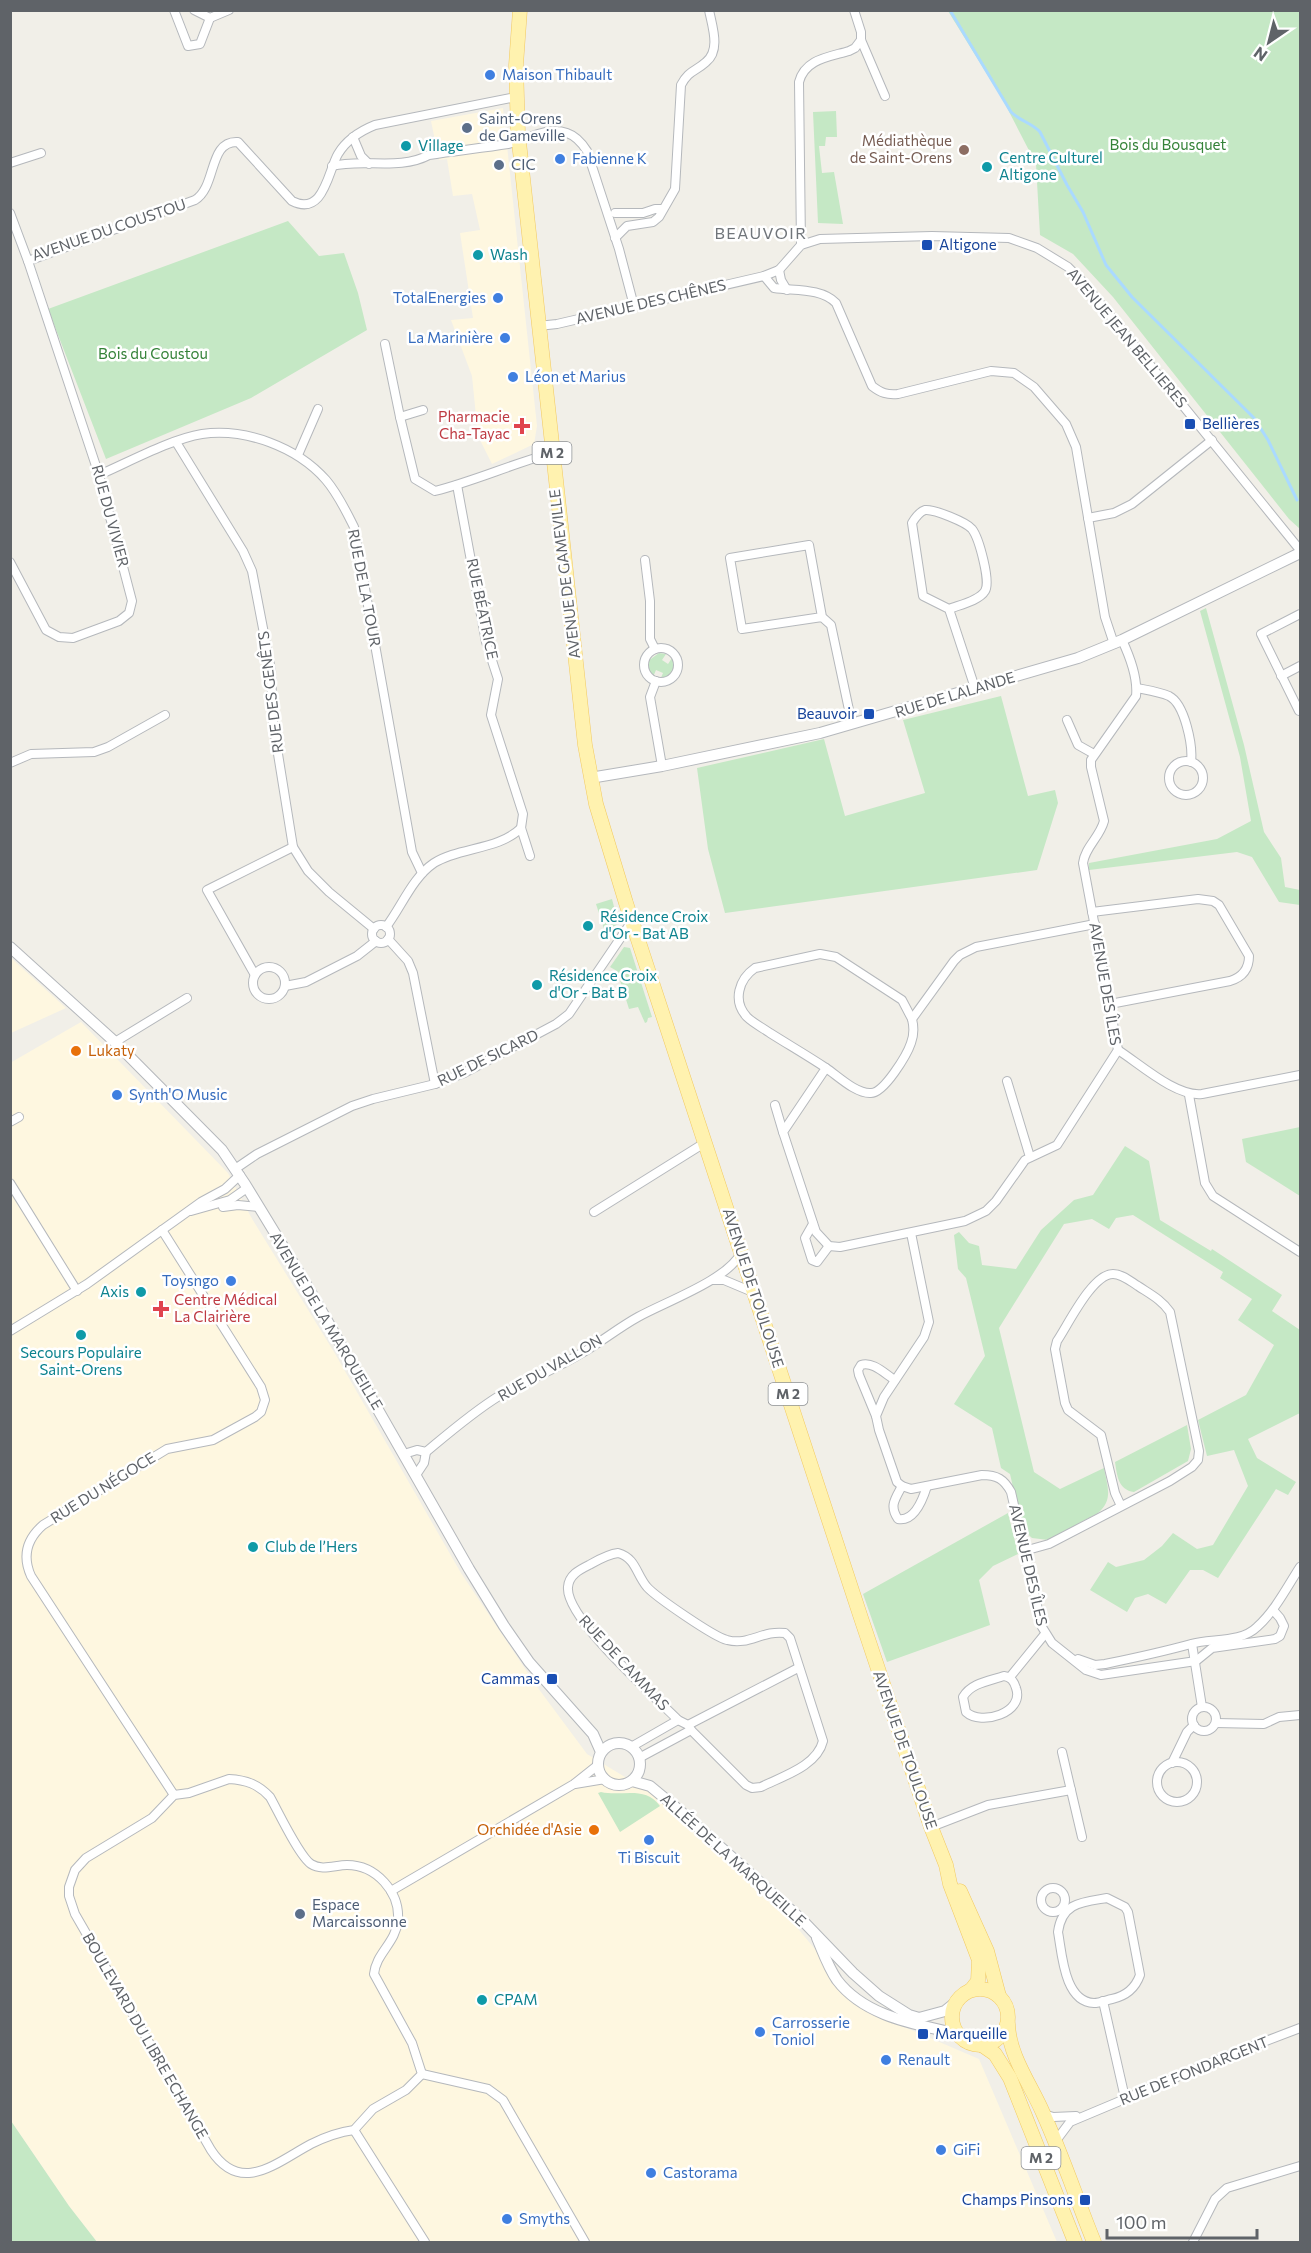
<svg xmlns="http://www.w3.org/2000/svg" width="1311" height="2253" viewBox="0 0 1311 2253" font-family="Commissioner,sans-serif">
<style>
.commercial{fill:#fef7e0}
.green{fill:#c5e8c5}
.lines{fill:none;stroke-linecap:round;stroke-linejoin:round}
.stream{stroke:#aadaff;stroke-width:3}
.minor-casing{stroke:#b5b8bc;stroke-width:10}
.tertiary-casing{stroke:#b5b8bc;stroke-width:12}
.primary-casing{stroke:#f2c960;stroke-width:15}
.minor{stroke:#fff;stroke-width:8}
.tertiary{stroke:#fff;stroke-width:10}
.primary{stroke:#fff2af;stroke-width:14}
.shop-dot{fill:#3f7fe0;stroke:#fff;stroke-width:2}
.service-dot{fill:#5c6f8a;stroke:#fff;stroke-width:2}
.culture-dot{fill:#0f9aa8;stroke:#fff;stroke-width:2}
.education-dot{fill:#8d6e63;stroke:#fff;stroke-width:2}
.transit-dot{fill:#1a4fb4;stroke:#fff;stroke-width:2}
.health-dot{fill:#e0444e;stroke:#fff;stroke-width:2}
.food-dot{fill:#e8710a;stroke:#fff;stroke-width:2}
.labels{text-anchor:middle;stroke-width:5;stroke-linejoin:round;paint-order:stroke}
.shield{fill:#fff;stroke:#8f9295;stroke-width:1.5}
.shield-label{font-size:14px;font-weight:bold;fill:#5f6368}
.shop-label{font-size:15px;fill:#366cbe;stroke:#fff;text-anchor:start}
.service-label{font-size:15px;fill:#4e5e75;stroke:#fff;text-anchor:start}
.education-label{font-size:15px;fill:#785e54;stroke:#fff;text-anchor:end}
.park-label{font-size:15px;fill:#348238;stroke:#fff}
.culture-label{font-size:15px;fill:#0d838f;stroke:#fff;text-anchor:start}
.street-label{font-size:15px;fill:#5f6368;stroke:#fff}
.transit-label{font-size:15px;fill:#164399;stroke:#fff;text-anchor:start}
.health-label{font-size:15px;fill:#be3a42;stroke:#fff;text-anchor:end}
.food-label{font-size:15px;fill:#c56008;stroke:#fff;text-anchor:start}
.neighbourhood-label{font-size:16px;letter-spacing:1.5px;fill:#70757a;stroke:#fff}
</style>
<rect width="100%" height="100%" fill="#f1efe8"/>
<g class="commercial">
<polygon points="503,108 537,426 534,444 492,464 478,436 472,376 451,320 473,318 460,233 480,230 472,194 453,196 447,159 439,160 431,121"/>
<polygon points="10,957 66,1008 11,1033 10,1033"/>
<polygon points="81,1022 228,1173 251,1217 334,1352 461,1573 538,1688 587,1754 668,1803 780,1907 853,1995 902,2026 979,2059 1057,2242 97,2242 69,2206 11,2121 10,1063"/>
</g>
<g class="green">
<polygon points="948,11 1300,11 1300,529 1289,519 1113,297 1073,254 1040,235 1036,164 1003,100"/>
<polygon points="836,111 837,137 826,137 825,146 819,146 822,173 834,172 843,224 818,223 813,112"/>
<polygon points="288,221 319,256 344,253 358,293 367,330 251,398 106,459 48,309"/>
<polygon points="1206,608 1244,745 1264,832 1281,858 1285,887 1300,890 1300,905 1279,902 1252,857 1237,852 1089,870 1089,863 1217,839 1251,821 1240,757 1200,611"/>
<path d="M659 653 666 654 662 660 668 664 672 658C677 668 673 680 660 680L663 673 656 670 653 677 648 672V661Z"/>
<polygon points="1001,696 1028,796 1055,790 1058,803 1037,870 725,913 708,849 697,768 824,739 845,816 925,793 903,720"/>
<polygon points="612,899 618,922 607,938 596,904"/>
<polygon points="624,947 630,948 652,1017 648,1018 647,1022 645,1023 638,1007 629,1009 617,971 610,967"/>
<polygon points="1300,1127 1300,1196 1246,1162 1242,1139"/>
<path d="M1125 1146 1149 1161 1160 1220 1211 1251 1212 1249 1282 1295 1272 1311 1300 1330V1413L1248 1439 1257 1458 1296 1482 1288 1495 1276 1489 1218 1578 1203 1570H1190L1166 1604 1148 1594 1135 1598 1127 1612 1090 1590 1108 1562 1116 1567 1144 1560 1162 1546 1173 1533 1197 1549 1213 1545 1248 1486 1234 1450 1207 1456 1198 1420 1246 1395 1274 1345 1238 1320 1252 1299 1220 1278 1223 1272 1133 1215 1116 1218 1109 1229 1092 1219 1064 1224 999 1328 1034 1472 1060 1489 1104 1468C1107 1485 1114 1500 1098 1513L1048 1540 1032 1538 1023 1530 1010 1474 1001 1468 992 1428 954 1404 985 1356 966 1278 958 1269 954 1235 959 1232 969 1243 979 1246 982 1265 1016 1269 1041 1230 1074 1200 1093 1195Z"/>
<path d="M1187 1425 1191 1449 1188 1461 1134 1492C1118 1490 1117 1475 1115 1462Z"/>
<polygon points="1008,1513 1018,1554 993,1566 979,1580 990,1625 887,1662 863,1594"/>
<path d="M601 1792C622 1797 645 1785 660 1806L620 1832 598 1793Z"/>
<polygon points="11,2121 69,2206 97,2242 11,2242"/>
</g>
<g class="lines">
<path class="stream" d="M951 12 1011 112C1020 121 1032 123 1040 132L1067 185 1083 212 1106 265 1132 297 1254 418 1268 440 1297 500"/>
<g class="minor-casing">
<g id="minor">
<polyline points="174,10 188,46 200,44 210,18"/>
<polyline points="194,10 210,18 229,10"/>
<polyline points="854,10 861,32 861,40 885,96"/>
<polyline points="353,137 361,156 369,164"/>
<polyline points="10,163 41,153"/>
<path d="M332 166C363 158 399 171 429 155 455 151 482 148 508 144 527 140 546 126 567 133 576 136 582 143 587 151L619 249 634 306"/>
<path d="M10 213 28 261 195 200C217 187 208 140 238 142L292 201C324 217 328 171 338 154 347 139 360 131 375 125L516 97"/>
<polyline points="615,213 643,213 655,209 662,209"/>
<path d="M615 238 627 226 653 222 659 217 675 189 681 85C689 70 695 72 706 62 721 50 712 26 709 10"/>
<path d="M801 245 799 82C805 59 829 57 849 51L855 48 861 40"/>
<polyline points="779,270 781,280 787,290"/>
<path d="M764 276 774 288C796 291 821 288 836 303L872 386C881 393 887 395 898 394L991 371 1014 373 1034 387 1066 424 1076 447 1105 617 1114 644"/>
<polyline points="538,326 557,324 764,276 779,270 801,245 820,239 932,236 1009,238 1037,248 1068,267 1082,281 1300,550"/>
<polyline points="385,344 400,417"/>
<path d="M423 410 400 417 415 479 435 491C474 481 512 464 552 453"/>
<polyline points="176,442 243,551 252,571 271,670 273,723 293,847 308,871 329,892 374,929"/>
<polyline points="298,455 318,409"/>
<path d="M99 475C129 462 171 439 202 434 246 428 297 447 326 480 338 494 346 511 354 527L412 852 422 873"/>
<polyline points="457,485 486,642 498,679 491,715 523,814 521,828 530,856"/>
<polyline points="1088,518 1114,513 1132,504 1212,440"/>
<polyline points="645,560 650,601 650,639 655,649"/>
<polyline points="10,562 46,630 59,637 73,638 119,621 129,613 132,601 99,475 28,261"/>
<path d="M949 609 923 596 912 523C915 518 919 512 925 510 934 509 966 522 972 529 979 538 991 582 985 591 979 601 959 605 949 609L975 688"/>
<polyline points="1300,614 1261,634 1299,711 1300,711"/>
<polyline points="822,617 742,629 730,558 809,545 822,617 831,625 852,724"/>
<circle cx="661" cy="665" r="17"/>
<polyline points="1281,676 1300,666"/>
<polyline points="656,681 650,697 662,766"/>
<path d="M1137 688C1147 690 1160 692 1169 696 1185 704 1193 746 1191 762"/>
<polyline points="1067,720 1078,745 1094,754"/>
<circle cx="1186" cy="778" r="17"/>
<polyline points="10,763 31,754 94,752 108,747 165,715"/>
<path d="M1092 912 1198 899 1213 901 1219 905 1249 956C1249 969 1243 977 1230 981L1110 1004"/>
<circle cx="381" cy="934" r="9"/>
<path d="M386 927C402 906 412 878 434 863 459 847 499 850 521 828"/>
<polyline points="388,939 408,961 413,973 435,1084"/>
<circle cx="269" cy="983" r="16"/>
<polyline points="255,975 207,890 293,847"/>
<polyline points="285,986 306,982 357,956 376,941"/>
<path d="M912 1019 902 1000 836 957 820 954 755 968C739 979 732 1001 747 1017 753 1023 763 1028 770 1033 789 1045 808 1056 826 1068L783 1132 816 1232 829 1246 840 1247 965 1221 986 1211 996 1201 1025 1160 1057 1145 1118 1050 1083 863C1085 847 1100 837 1104 821L1091 767V760L1136 696C1138 678 1130 657 1122 640"/>
<polyline points="115,1042 187,998"/>
<path d="M1118 1050C1140 1064 1176 1097 1202 1094L1300 1075"/>
<path d="M826 1068C838 1076 856 1094 871 1093 884 1093 907 1055 911 1043 914 1035 914 1027 912 1019L954 961 960 955 976 947 1095 924"/>
<polyline points="1007,1081 1030,1157"/>
<polyline points="1189,1095 1205,1183 1213,1196 1300,1252"/>
<polyline points="775,1105 783,1132"/>
<polyline points="10,1122 19,1117"/>
<polyline points="235,1169 257,1154 352,1106 373,1099 435,1084 464,1073 556,1024 569,1014 632,921"/>
<polyline points="10,1183 77,1291"/>
<polyline points="223,1207 238,1205 258,1207"/>
<polyline points="191,1211 230,1200 247,1188"/>
<polyline points="594,1212 706,1142"/>
<polyline points="813,1224 805,1238 812,1260 817,1262 829,1246"/>
<path d="M162 1230 261 1387 265 1400 261 1412 255 1417 213 1440 167 1449 43 1525C27 1539 22 1556 31 1576L174 1795"/>
<path d="M911 1233 929 1322 924 1337 884 1397 876 1416 879 1430 897 1482 902 1486 911 1489 982 1475C997 1475 1004 1479 1011 1492L1042 1627 1052 1643 1086 1670 1101 1675 1196 1661 1212 1648 1275 1639 1280 1636 1284 1626 1280 1618 1273 1610"/>
<polyline points="713,1280 724,1280 755,1293"/>
<polyline points="10,1331 87,1284 201,1202 225,1189 240,1175"/>
<path d="M876 1416 859 1375 858 1370 861 1365C873 1361 885 1374 895 1380"/>
<path d="M404 1454 417 1450 426 1452C450 1432 473 1412 499 1396 525 1381 554 1370 580 1354 600 1343 618 1328 638 1317 667 1301 727 1280 741 1253"/>
<polyline points="416,1475 424,1463 426,1452"/>
<path d="M902 1486C895 1499 889 1506 898 1519 914 1522 923 1499 927 1486"/>
<path d="M1024 1551 1049 1544 1170 1481 1192 1467 1198 1460 1199 1451 1170 1312C1162 1300 1150 1294 1138 1286 1130 1281 1122 1274 1113 1274 1092 1274 1068 1325 1057 1341L1055 1349 1065 1403 1068 1410 1101 1435 1115 1493 1121 1506"/>
<path d="M618 1553C636 1558 636 1574 647 1587 656 1597 714 1637 727 1640 749 1646 762 1630 785 1633L790 1638 823 1741C817 1766 783 1776 761 1787L752 1788 746 1785 691 1730 688 1725 678 1720C654 1696 565 1618 568 1587 569 1575 579 1570 589 1565 598 1560 608 1554 618 1553Z"/>
<polyline points="1192,1644 1202,1707"/>
<path d="M1078 1659 1095 1665 1105 1664C1134 1658 1162 1652 1191 1644 1211 1638 1241 1643 1257 1627 1275 1611 1287 1587 1300 1567"/>
<path d="M1004 1676C1011 1677 1014 1681 1016 1688 1025 1713 981 1726 966 1712L963 1697C971 1683 989 1681 1004 1676Z"/>
<polyline points="1010,1677 1045,1634"/>
<circle cx="1204" cy="1719" r="12"/>
<polyline points="1216,1723 1264,1724 1279,1717 1300,1715"/>
<polyline points="688,1725 798,1668"/>
<polyline points="631,1747 678,1720"/>
<polyline points="1062,1752 1082,1837"/>
<polyline points="639,1758 691,1730"/>
<circle cx="1177" cy="1782" r="20"/>
<polyline points="1172,1763 1187,1732 1194,1725"/>
<path d="M229 1779C246 1780 258 1784 270 1797 278 1811 299 1856 311 1864 322 1871 335 1865 347 1865 376 1865 400 1892 398 1920 396 1943 376 1953 374 1974L412 2043 422 2074 406 2090 373 2109 354 2130C339 2132 325 2137 311 2144 277 2162 241 2196 211 2150L75 1914 69 1896V1887L75 1870 86 1858 152 1818 174 1795 189 1793Z"/>
<polyline points="575,1784 605,1779"/>
<polyline points="931,1827 988,1805 1071,1790"/>
<circle cx="1053" cy="1900" r="12"/>
<polyline points="391,1891 574,1784 598,1765"/>
<path d="M1107 1898 1125 1907 1128 1912 1140 1975C1135 1989 1126 1996 1112 1999 1107 2000 1099 2003 1094 2003 1064 2002 1062 1953 1058 1932 1062 1902 1083 1902 1107 1898Z"/>
<polyline points="1103,2001 1125,2098"/>
<polyline points="422,2074 488,2089 503,2100 585,2242"/>
<polyline points="1044,2114 1053,2117 1076,2116"/>
<polyline points="354,2130 425,2242"/>
<polyline points="1055,2142 1070,2122 1232,2054 1300,2028"/>
<polyline points="1193,2242 1215,2199 1227,2188 1300,2166"/>
</g>
</g>
<g class="tertiary-casing">
<g id="tertiary">
<polyline points="590,778 662,766 820,733 1078,658 1122,640 1300,553"/>
<polyline points="10,947 115,1042 222,1150 245,1184 309,1289 469,1569 504,1626 529,1662 593,1734 601,1752"/>
<circle cx="619" cy="1764" r="21"/>
<polyline points="632,1781 650,1786 679,1810 802,1920 853,1973 879,1996 909,2015 919,2018 945,2011 955,2003"/>
<path d="M817 1938C823 1952 828 1967 837 1980 865 2017 916 2024 958 2034"/>
</g>
</g>
<g class="primary-casing">
<g id="primary">
<polyline points="520,10 516,65 518,133 585,745 596,804 626,903 861,1618 931,1827 946,1865 950,1884 979,1960 978,1981 971,1990"/>
<polyline points="960,1891 987,1951 999,1996"/>
<circle cx="980" cy="2017" r="28"/>
<path d="M1008 2024C1009 2056 1031 2085 1043 2113 1062 2155 1077 2200 1094 2242"/>
<polyline points="982,2045 995,2054 1010,2078 1075,2242"/>
</g>
</g>
<use href="#minor" class="minor"/>
<use href="#tertiary" class="tertiary"/>
<use href="#primary" class="primary"/>
</g>
<g class="shop-dot">
<circle cx="490" cy="75" r="6"/>
<circle cx="560" cy="159" r="6"/>
<circle cx="498" cy="298" r="6"/>
<circle cx="505" cy="338" r="6"/>
<circle cx="513" cy="377" r="6"/>
<circle cx="117" cy="1095" r="6"/>
<circle cx="231" cy="1281" r="6"/>
<circle cx="649" cy="1840" r="6"/>
<circle cx="760" cy="2032" r="6"/>
<circle cx="886" cy="2060" r="6"/>
<circle cx="941" cy="2150" r="6"/>
<circle cx="651" cy="2173" r="6"/>
<circle cx="507" cy="2219" r="6"/>
</g>
<g class="service-dot">
<circle cx="467" cy="128" r="6"/>
<circle cx="499" cy="165" r="6"/>
<circle cx="300" cy="1914" r="6"/>
</g>
<g class="culture-dot">
<circle cx="406" cy="146" r="6"/>
<circle cx="987" cy="167" r="6"/>
<circle cx="478" cy="255" r="6"/>
<circle cx="588" cy="926" r="6"/>
<circle cx="537" cy="985" r="6"/>
<circle cx="141" cy="1292" r="6"/>
<circle cx="81" cy="1335" r="6"/>
<circle cx="253" cy="1547" r="6"/>
<circle cx="482" cy="2000" r="6"/>
</g>
<circle class="education-dot" cx="964" cy="150" r="6"/>
<g class="transit-dot">
<rect x="921" y="239" width="12" height="12" rx="3"/>
<rect x="1184" y="418" width="12" height="12" rx="3"/>
<rect x="863" y="708" width="12" height="12" rx="3"/>
<rect x="546" y="1673" width="12" height="12" rx="3"/>
<rect x="917" y="2028" width="12" height="12" rx="3"/>
<rect x="1079" y="2194" width="12" height="12" rx="3"/>
</g>
<g class="health-dot">
<path d="M519 417h6v6h6v6h-6v6h-6v-6h-6v-6h6z"/>
<path d="M158 1300h6v6h6v6h-6v6h-6v-6h-6v-6h6z"/>
</g>
<g class="food-dot">
<circle cx="76" cy="1051" r="6"/>
<circle cx="594" cy="1830" r="6"/>
</g>
<g class="labels">
<g class="shield">
<rect x="532.5" y="442" width="39" height="22" rx="4.5"/>
<rect x="768.5" y="1383" width="39" height="22" rx="4.5"/>
<rect x="1021.5" y="2147" width="39" height="22" rx="4.5"/>
</g>
<g class="shield-label">
<text x="552" y="458">M 2</text>
<text x="788" y="1399">M 2</text>
<text x="1041" y="2163">M 2</text>
</g>
<g class="shop-label">
<text x="502" y="80">Maison Thibault</text>
<text x="572" y="164">Fabienne K</text>
<text x="486" y="303" text-anchor="end">TotalEnergies</text>
<text x="493" y="343" text-anchor="end">La Marinière</text>
<text x="525" y="382">Léon et Marius</text>
<text x="129" y="1100">Synth'O Music</text>
<text x="219" y="1286" text-anchor="end">Toysngo</text>
<text x="649" y="1863" text-anchor="middle">Ti Biscuit</text>
<text x="772" y="2028">Carrosserie<tspan x="772" dy="17">Toniol</tspan></text>
<text x="898" y="2065">Renault</text>
<text x="953" y="2155">GiFi</text>
<text x="663" y="2178">Castorama</text>
<text x="519" y="2224">Smyths</text>
</g>
<g class="service-label">
<text x="479" y="124">Saint-Orens<tspan x="479" dy="17">de Gameville</tspan></text>
<text x="511" y="170">CIC</text>
<text x="312" y="1910">Espace<tspan x="312" dy="17">Marcaissonne</tspan></text>
</g>
<g class="education-label">
<text x="952" y="146">Médiathèque<tspan x="952" dy="17">de Saint-Orens</tspan></text>
</g>
<g class="park-label">
<text x="1168" y="150">Bois du Bousquet</text>
<text x="153" y="359">Bois du Coustou</text>
</g>
<g class="culture-label">
<text x="418" y="151">Village</text>
<text x="999" y="163">Centre Culturel<tspan x="999" dy="17">Altigone</tspan></text>
<text x="490" y="260">Wash</text>
<text x="600" y="922">Résidence Croix<tspan x="600" dy="17">d'Or - Bat AB</tspan></text>
<text x="549" y="981">Résidence Croix<tspan x="549" dy="17">d'Or - Bat B</tspan></text>
<text x="129" y="1297" text-anchor="end">Axis</text>
<text x="81" y="1358" text-anchor="middle">Secours Populaire<tspan x="81" dy="17">Saint-Orens</tspan></text>
<text x="265" y="1552">Club de l’Hers</text>
<text x="494" y="2005">CPAM</text>
</g>
<g class="street-label">
<text transform="translate(109 230) rotate(-19)" y="5">AVENUE DU COUSTOU</text>
<text transform="translate(651 302) rotate(-13)" y="5">AVENUE DES CHÊNES</text>
<text transform="translate(1127 338) rotate(50)" y="5">AVENUE JEAN BELLIERES</text>
<text transform="translate(110 516) rotate(75)" y="5">RUE DU VIVIER</text>
<text transform="translate(565 574) rotate(-97)" y="5">AVENUE DE GAMEVILLE</text>
<text transform="translate(364 588) rotate(79)" y="5">RUE DE LA TOUR</text>
<text transform="translate(482 609) rotate(78)" y="5">RUE BÉATRICE</text>
<text transform="translate(271 692) rotate(-97)" y="5">RUE DES GENÊTS</text>
<text transform="translate(955 695) rotate(-17)" y="5">RUE DE LALANDE</text>
<text transform="translate(1105 984) rotate(80)" y="5">AVENUE DES ÎLES</text>
<text transform="translate(488 1058) rotate(-26)" y="5">RUE DE SICARD</text>
<text transform="translate(753 1288) rotate(72)" y="5">AVENUE DE TOULOUSE</text>
<text transform="translate(326 1321) rotate(59)" y="5">AVENUE DE LA MARQUEILLE</text>
<text transform="translate(550 1368) rotate(-30)" y="5">RUE DU VALLON</text>
<text transform="translate(103 1488) rotate(-32)" y="5">RUE DU NÉGOCE</text>
<text transform="translate(1028 1565) rotate(77)" y="5">AVENUE DES ÎLES</text>
<text transform="translate(624 1663) rotate(47)" y="5">RUE DE CAMMAS</text>
<text transform="translate(905 1750) rotate(71)" y="5">AVENUE DE TOULOUSE</text>
<text transform="translate(733 1860) rotate(42)" y="5">ALLÉE DE LA MARQUEILLE</text>
<text transform="translate(145 2036) rotate(60)" y="5">BOULEVARD DU LIBRE ECHANGE</text>
<text transform="translate(1194 2071) rotate(-22)" y="5">RUE DE FONDARGENT</text>
</g>
<g class="transit-label">
<text x="939" y="250">Altigone</text>
<text x="1202" y="429">Bellières</text>
<text x="857" y="719" text-anchor="end">Beauvoir</text>
<text x="540" y="1684" text-anchor="end">Cammas</text>
<text x="935" y="2039">Marqueille</text>
<text x="1073" y="2205" text-anchor="end">Champs Pinsons</text>
</g>
<g class="health-label">
<text x="510" y="422">Pharmacie<tspan x="510" dy="17">Cha-Tayac</tspan></text>
<text x="174" y="1305" text-anchor="start">Centre Médical<tspan x="174" dy="17">La Clairière</tspan></text>
</g>
<g class="food-label">
<text x="88" y="1056">Lukaty</text>
<text x="582" y="1835" text-anchor="end">Orchidée d'Asie</text>
</g>
<g class="neighbourhood-label">
<text x="761" y="239">BEAUVOIR</text>
</g>
</g>
<rect width="1311" height="2253" fill="none" stroke="#5f6368" stroke-width="24"/>
<g transform="translate(1269 42) rotate(215)" stroke="#ffffff" stroke-width="4.5" paint-order="stroke">
<path d="M0-4.5L10 22L0 15L-10 22Z" fill="#5f6368"/>
<text y="-9" font-size="16" font-weight="bold" text-anchor="middle" fill="#5f6368">N</text>
</g>
<path d="M1107 2229v9h150v-9" fill="none" stroke="#5f6368" stroke-width="3"/>
<text x="1116" y="2229" font-size="18" fill="#5f6368" stroke="#ffffff" stroke-width="4.5" paint-order="stroke">100 m</text>
</svg>
